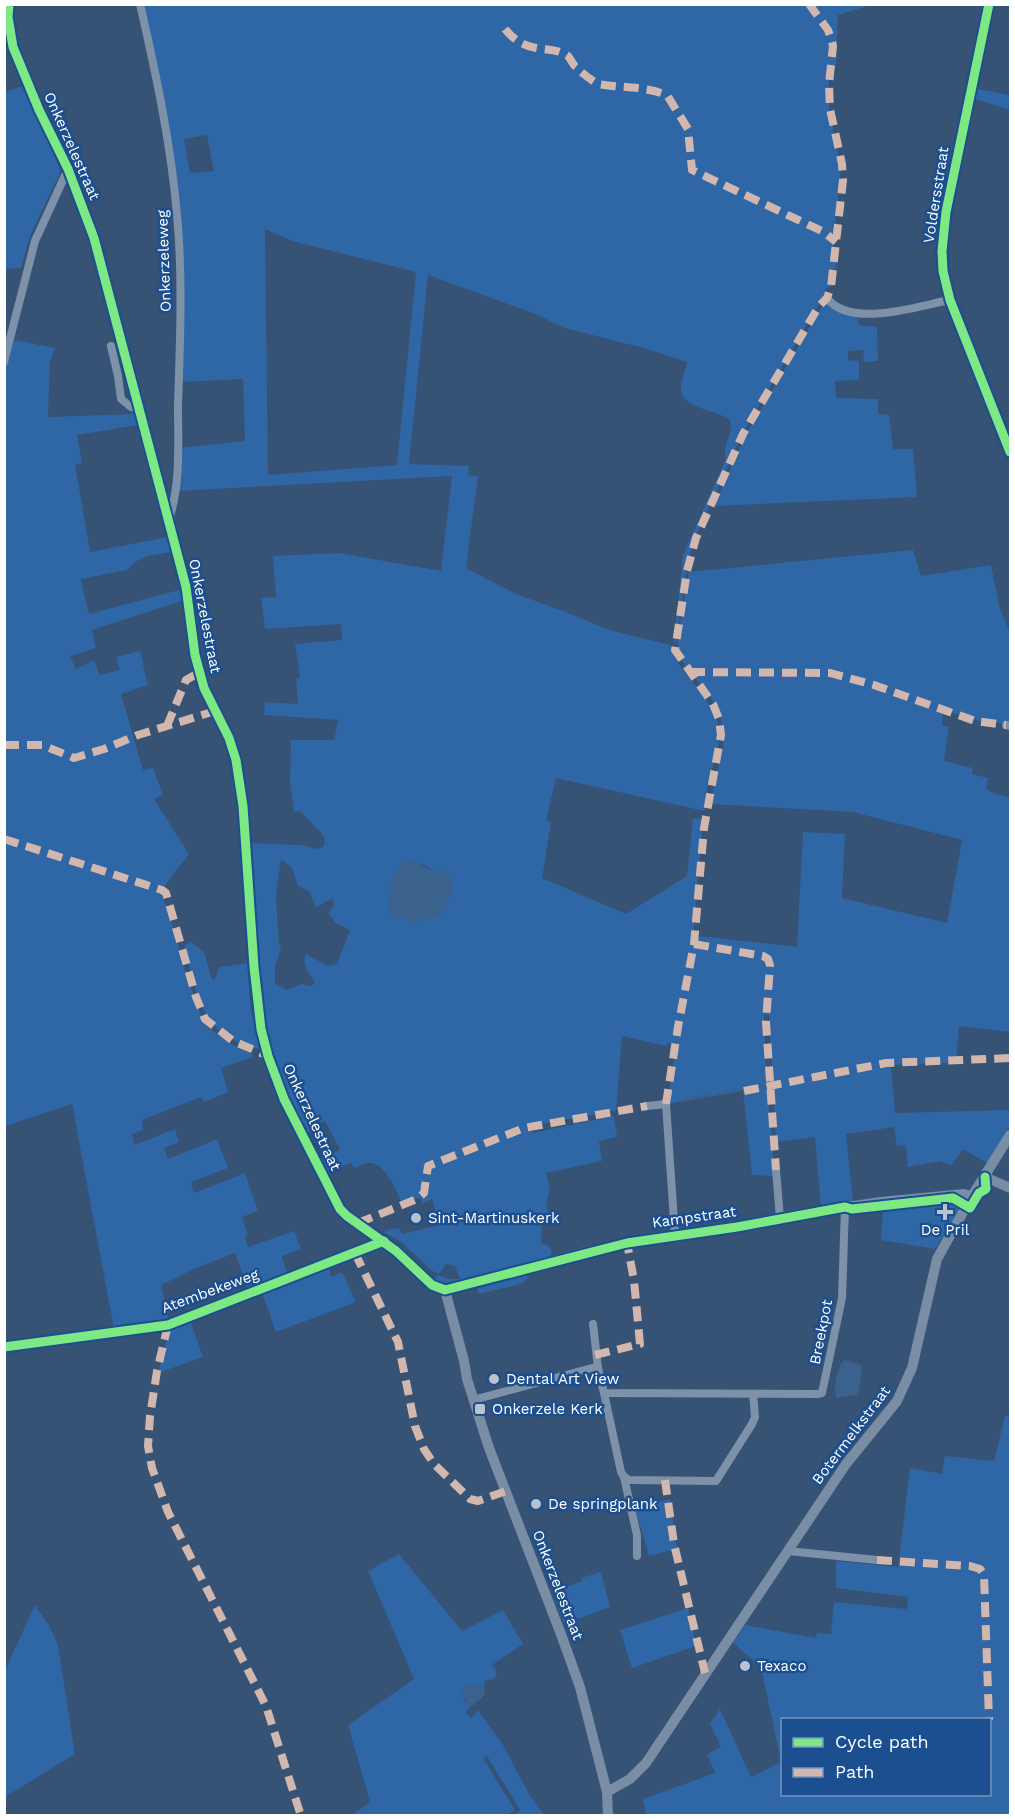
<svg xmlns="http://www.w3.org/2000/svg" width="1015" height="1820" viewBox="0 0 1015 1820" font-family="'Work Sans',sans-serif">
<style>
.green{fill:#2f66a5;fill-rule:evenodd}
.water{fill:#3b618d}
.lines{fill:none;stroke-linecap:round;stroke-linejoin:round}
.stream{stroke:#3b618d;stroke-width:2}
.street{stroke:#7d92a8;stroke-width:8}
.secondary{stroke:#798da4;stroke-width:10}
.quiet{stroke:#d1b7ad;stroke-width:8;stroke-dasharray:15 8;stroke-linecap:butt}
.cycleway-casing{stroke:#1b4f8f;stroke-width:13}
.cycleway{stroke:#7ce984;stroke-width:9}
.poi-dot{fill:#b9c2ce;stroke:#1b4f8f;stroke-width:2}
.labels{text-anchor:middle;stroke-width:5;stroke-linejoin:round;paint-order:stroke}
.street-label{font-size:15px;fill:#fff;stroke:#1b4f8f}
.poi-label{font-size:15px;fill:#fff;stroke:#1b4f8f;text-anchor:start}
</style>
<rect width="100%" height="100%" fill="#365274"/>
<g class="green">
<path d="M144 5H871L838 15 836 64 829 67V110L841 169 833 246 838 249 833 286 826 288 823 297 743 433 696 536 687 566 676 644 674 643 683 555 725 461V448L731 429 730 420C716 409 678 409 681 386 682 378 685 370 687 362L647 349 565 328 533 313 428 275 409 464 469 466 468 475 478 476 466 568 516 594 566 612 609 630 671 645C675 671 712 695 718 724 723 745 713 763 708 783 706 792 706 802 704 811L556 778 546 820 551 822 542 878 626 914 687 876 693 818 703 819 693 941 697 943 698 936 797 947 803 832 845 834 842 898 947 923 962 840 853 812 710 804C718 760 737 733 707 693 698 680 682 666 678 650 676 642 687 585 689 572L913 550 921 576 991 565 1000 609 1010 632V724L980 721 943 710 942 725 949 727 944 761 973 768 972 774 988 778 986 788C993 795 1001 795 1010 797V1032L959 1026 956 1063 891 1065 895 1113 1010 1110V1126L987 1163 963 1149 951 1166 940 1161 908 1167 906 1145 897 1146 894 1127 846 1134 853 1202 821 1208 815 1137 776 1142 769 1015H764L766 1074 775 1176 752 1175 743 1091 667 1104 676 1044 667 1043 666 1046 622 1036 616 1111 547 1123 530 1128 532 1133 614 1116 617 1137 599 1141 602 1161 546 1173 550 1190 546 1204 550 1218 542 1221 541 1243 549 1246 552 1252 550 1259 530 1265 529 1277 521 1284 479 1294 476 1286 447 1293 433 1279 438 1275 448 1279H460L455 1266 446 1264 439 1274 434 1272 400 1241 385 1233V1230L399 1228 402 1234 439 1225 432 1199 422 1204 421 1197 402 1204C397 1192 385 1161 368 1163 364 1163 358 1167 354 1168L351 1163 326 1174 321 1160 340 1150 325 1121 316 1125 318 1129 306 1134 285 1096 264 1040 249 843 301 845 318 849 324 846C324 843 325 840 324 836 323 834 304 816 300 811L294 812 290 781 291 740H334L338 720 264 715 265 702 298 704 296 678 300 677 295 644 342 640 341 624 265 629 261 598 276 597 273 556 339 553 441 571 452 476 177 491 179 448 245 441 243 379 181 382V239ZM207 135 214 171 190 173 184 139ZM265 229 292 241 416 272 397 465 268 475ZM281 859 292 868 298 886 309 891 316 908 332 898 334 905 328 914 337 924 350 930 337 964 328 966 306 954C301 964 309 974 315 982L311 986 301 984 286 990 275 983V965L281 949 279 944 276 896ZM422 863 437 874 408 923V917Z"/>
<polygon points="23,86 60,169 59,175 30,236 21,268 5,269 5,92"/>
<polygon points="977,89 1010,95 1010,110 975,99"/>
<polygon points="826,300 858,318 859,325 877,327 878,361 864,362 863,350 848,351 848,360 859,361 859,380 835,381 836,398 878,399 878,414 889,415 893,449 913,449 917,497 714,506 746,434"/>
<polygon points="14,340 55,348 50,361 48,417 135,414 138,425 77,435 82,463 75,465 90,552 168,537 171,552 147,556 135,562 127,570 81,579 89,614 183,589 184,600 92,630 96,648 70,656 76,669 94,660 100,675 120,670 116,657 140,651 148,685 121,694 143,770 153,768 163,795 154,799 189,854 160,892 168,909 186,975 205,1025 229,1043 252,1054 253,1057 221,1068 228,1092 204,1102 201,1097 142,1120 143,1130 132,1134 134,1145 175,1129 179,1142 164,1148 168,1159 217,1139 228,1168 191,1182 194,1193 245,1173 258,1211 242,1217 248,1235 245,1236 248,1247 294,1231 301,1249 282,1256 288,1276 249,1291 235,1253 194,1269 161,1285 169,1320 114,1329 72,1104 5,1126 4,369"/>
<path d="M191 942 204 952 212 980 215 979 219 967 247 963 251 1011 260 1049C201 1038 197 995 184 946Z"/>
<polygon points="952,1200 958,1203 958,1211 935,1249 881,1240 883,1208"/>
<polygon points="329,1267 331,1277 342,1272 356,1302 276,1332 262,1293"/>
<polygon points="190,1320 203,1357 158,1373 169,1330 172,1326"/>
<path d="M1005 1416 1010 1417V1815L646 1816 643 1799 715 1773 707 1754 721 1747 710 1724 720 1709 751 1777 781 1762 761 1667 733 1643 745 1625 816 1638 817 1633 831 1634 834 1602 907 1609 908 1597 836 1588V1561L898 1567 910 1468 942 1474 945 1456 994 1461ZM782 1720H990V1794H782Z"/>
<polygon points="670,1499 677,1549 649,1556 635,1508"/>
<polygon points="399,1554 462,1631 503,1610 523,1644 492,1665 497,1673 494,1679 485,1681 484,1686 471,1686 463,1698 470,1707 465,1712 471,1718 478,1710 503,1745 529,1794 544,1815 513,1815 520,1810 487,1756 483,1758 515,1810 507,1815 352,1815 370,1802 348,1725 414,1679 368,1571"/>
<polygon points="601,1572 610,1607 564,1624 553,1592 582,1581 581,1578"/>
<polygon points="35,1605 50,1627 58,1645 75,1754 5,1797 5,1670"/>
<polygon points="688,1608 696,1646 632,1668 620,1630"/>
</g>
<g class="water">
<path d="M416 861 437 874 440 871H446L452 878 453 884 450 900 443 911 437 916 408 923V917L390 918C387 907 392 870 402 863 406 860 412 861 416 861Z"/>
<path d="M844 1360 859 1364 862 1367 859 1391 856 1395 837 1398C832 1388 837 1368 844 1360Z"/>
<path d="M465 1685 484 1686C488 1697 478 1701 470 1707L461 1693Z"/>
</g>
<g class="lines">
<polyline class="stream" points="680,1100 764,1086"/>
<g class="street">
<path d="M140 4C156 74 171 144 177 215 183 276 180 344 178 406 178 442 181 484 169 519"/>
<path d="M827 298C850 329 917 306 950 300"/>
<polyline points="111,346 118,376 121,399 131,407 139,408"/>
<polyline points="4,362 35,241 68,169"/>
<polyline points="1006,725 1010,726"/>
<polyline points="647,1106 666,1104 675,1235"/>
<polyline points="776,1170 780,1218"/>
<polyline points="593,1324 598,1368"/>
<polyline points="4,1347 168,1325 384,1241"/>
<polyline points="604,1393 621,1472 624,1477 629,1480 716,1481 752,1424 755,1417 753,1394"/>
<polyline points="473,1400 592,1368 598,1368 604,1393 818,1394 822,1393 842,1298 845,1207"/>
<polyline points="624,1477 637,1535 637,1556"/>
<polyline points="788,1551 877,1560"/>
</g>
<g class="secondary">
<polyline points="9,4 8,17 13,47 39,110 68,169 94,238 186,587 195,655 204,688 229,738 236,760 243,806 254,967 261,1029 268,1056 284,1099 340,1209 347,1216 396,1251 432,1285 445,1290"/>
<polyline points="989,4 946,212 942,251 943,271 950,300 1010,452"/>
<polyline points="985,1177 1010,1188"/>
<polyline points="445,1290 464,1361 467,1379 489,1448 562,1637 580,1687 607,1792 608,1816"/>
<polyline points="445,1290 582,1253 652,1238 737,1227 793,1215 881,1202 964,1194 972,1196"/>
<polyline points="607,1792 630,1779 646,1763 846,1464 897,1401 912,1368 937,1259 972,1196 1010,1135"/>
</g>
<g class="quiet">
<path d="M505 29C513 39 523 46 536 48 547 50 558 49 568 56 571 59 572 64 576 67 578 70 595 83 598 84 621 88 644 86 667 95L688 129 692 170 824 232 836 242"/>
<polyline points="690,672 830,673 874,685 975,721 1006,725"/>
<polyline points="167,726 186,680 200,672"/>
<polyline points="4,745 42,745 74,758 104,749 138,735 215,711"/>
<polyline points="4,839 162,890 166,893 196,997 205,1019 233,1041 268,1056"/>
<polyline points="694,944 763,956 768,959 770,965 766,1022 776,1170"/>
<polyline points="744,1091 886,1063 1010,1058"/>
<polyline points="666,1104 678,1027 694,944 704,828 721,735 719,719 713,704 675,650 687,571 696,538 743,434 819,306 827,298 831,287 843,180 842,164 830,109 829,84 833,46 831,38 828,30 809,4"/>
<polyline points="358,1223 417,1199 424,1193 428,1166 524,1128 647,1106"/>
<polyline points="355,1253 398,1342 415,1426 424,1449 434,1464 470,1499 478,1501 506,1491"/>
<polyline points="168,1325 157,1371 150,1416 148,1446 152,1468 168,1512 266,1706 301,1816"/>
<polyline points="595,1355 640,1344 634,1280 627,1243"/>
<polyline points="665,1480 674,1544 705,1673"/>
<polyline points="877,1560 970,1566 980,1569 984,1575 989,1720"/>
</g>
<g class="cycleway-casing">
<g id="cycleway">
<polyline points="9,4 8,17 13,47 39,110 68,169 94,238 186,587 195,655 204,688 229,738 236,760 243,806 254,967 261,1029 268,1056 284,1099 340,1209 347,1216 396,1251 432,1285 445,1290 627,1243 737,1227 845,1207 852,1209 953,1198 970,1208 979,1193 986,1189 985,1177"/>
<polyline points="989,4 946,212 942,251 943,271 950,300 1010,452"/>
<polyline points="4,1347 168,1325 384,1241"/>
</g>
</g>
<use href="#cycleway" class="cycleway"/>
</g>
<g class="poi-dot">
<path d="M942 1203h6v6h6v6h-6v6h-6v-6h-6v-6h6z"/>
<circle cx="416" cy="1218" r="6"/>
<circle cx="494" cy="1379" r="6"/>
<rect x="474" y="1403" width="12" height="12" rx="3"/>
<circle cx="536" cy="1504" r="6"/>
<circle cx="745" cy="1666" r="6"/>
</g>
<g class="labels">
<g class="street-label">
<text transform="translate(72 146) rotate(66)" y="5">Onkerzelestraat</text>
<text transform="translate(936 195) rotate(-81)" y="5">Voldersstraat</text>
<text transform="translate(164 261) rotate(-92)" y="5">Onkerzeleweg</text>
<text transform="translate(205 616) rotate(79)" y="5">Onkerzelestraat</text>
<text transform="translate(312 1117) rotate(65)" y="5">Onkerzelestraat</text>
<text transform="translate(694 1217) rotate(-8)" y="5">Kampstraat</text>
<text transform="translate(210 1291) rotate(-20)" y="5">Atembekeweg</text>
<text transform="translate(821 1332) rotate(-79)" y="5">Breekpot</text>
<text transform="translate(851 1435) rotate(-53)" y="5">Botermelkstraat</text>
<text transform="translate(558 1585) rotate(69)" y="5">Onkerzelestraat</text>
</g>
<g class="poi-label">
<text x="428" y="1223">Sint-Martinuskerk</text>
<text x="945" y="1235" text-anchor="middle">De Pril</text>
<text x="506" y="1384">Dental Art View</text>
<text x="492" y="1414">Onkerzele Kerk</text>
<text x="548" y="1509">De springplank</text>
<text x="757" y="1671">Texaco</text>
</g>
</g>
<rect width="1015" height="1820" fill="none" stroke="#ffffff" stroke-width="12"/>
<rect x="781" y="1718" width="210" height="78" fill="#1b4f8f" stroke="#7695bc" stroke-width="1.5"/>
<rect x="793" y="1738" width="30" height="9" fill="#7ce984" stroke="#7695bc" stroke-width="1.5"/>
<text x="835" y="1748" font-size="18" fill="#ffffff">Cycle path</text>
<rect x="793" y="1768" width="30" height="9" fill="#d1b7ad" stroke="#7695bc" stroke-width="1.5"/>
<text x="835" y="1778" font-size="18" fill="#ffffff">Path</text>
</svg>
